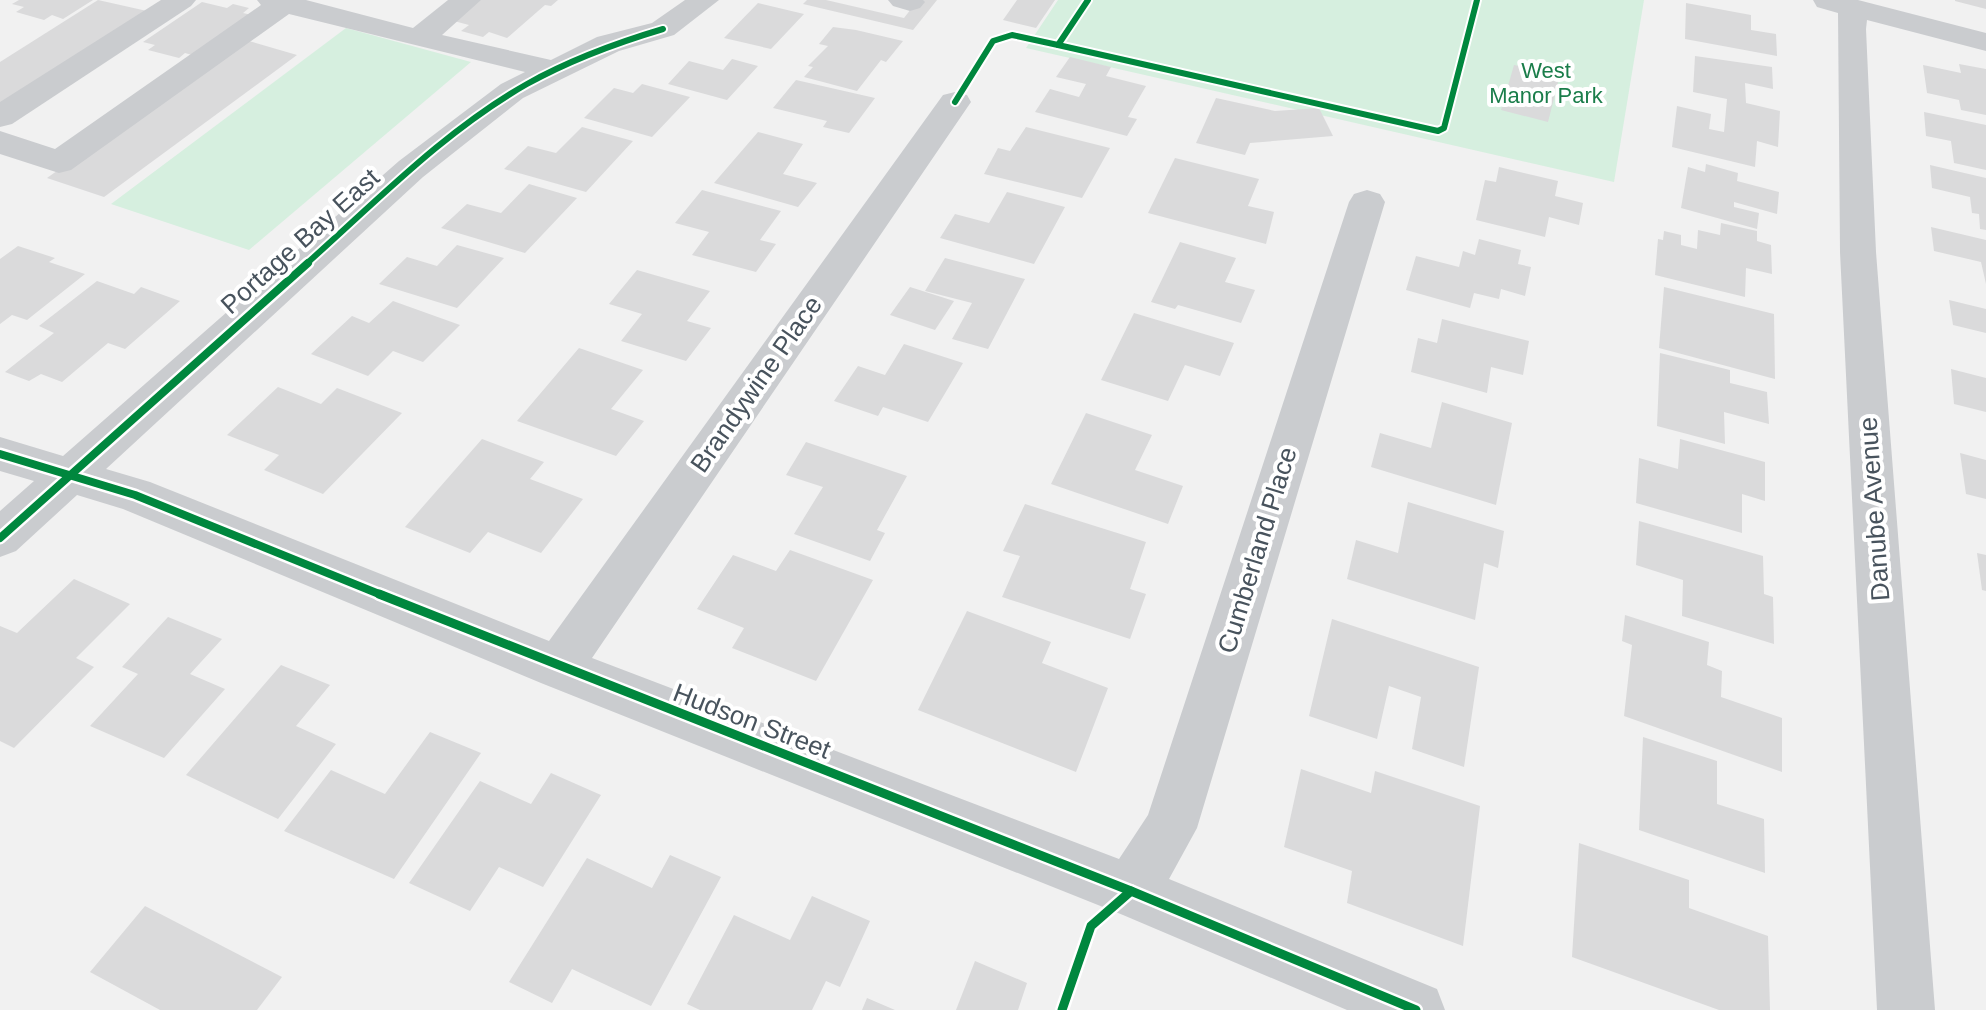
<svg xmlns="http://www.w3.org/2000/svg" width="1986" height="1010" viewBox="0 0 1986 1010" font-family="Arial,sans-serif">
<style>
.green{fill:#d6efdf}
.building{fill:#dadadb}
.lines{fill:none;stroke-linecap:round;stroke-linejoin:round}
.minor{fill:#cacccf;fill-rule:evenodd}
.cycleway-far2-casing{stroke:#fff;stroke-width:10}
.cycleway-far1-casing{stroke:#fff;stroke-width:13}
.cycleway-casing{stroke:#fff;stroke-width:14}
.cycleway-far2{stroke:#00873e;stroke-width:6}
.cycleway-far1{stroke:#00873e;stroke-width:8}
.cycleway{stroke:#00873e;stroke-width:9}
.labels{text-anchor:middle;stroke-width:8;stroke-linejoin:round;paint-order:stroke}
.far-park-label{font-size:22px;fill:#1a7d4a;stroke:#fff}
.street-label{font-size:26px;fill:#48535d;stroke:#fff}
</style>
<rect width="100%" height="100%" fill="#f1f1f1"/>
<g class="green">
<polygon points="1058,0 1644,0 1614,182 1026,48"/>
<polygon points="346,28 471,62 249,250 111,204"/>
</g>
<g class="building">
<polygon points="19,0 93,0 63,19 52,15 44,20 16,12 24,7 12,4"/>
<polygon points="98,0 147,11 0,108 0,62"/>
<polygon points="480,0 558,0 551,6 545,5 507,38 489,32 483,37 461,31 469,25 454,21"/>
<polygon points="807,0 826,0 904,18 918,0 937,0 913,30 803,4"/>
<polygon points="1017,0 1055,0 1036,28 1003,20"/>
<polygon points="1986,0 1986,9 1955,1 1955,0"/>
<polygon points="202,2 227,8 233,4 249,8 243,13 256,16 199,57 185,53 179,58 148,50 155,45 143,42"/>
<polygon points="758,3 804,14 771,49 724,38"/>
<polygon points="1686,3 1751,15 1751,30 1776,34 1777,56 1685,39"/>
<polygon points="833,27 856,30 903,41 886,62 881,60 857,91 804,77 813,67 808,66 828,46 819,44"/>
<polygon points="242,39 297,55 104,197 47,178"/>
<polygon points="1695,56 1772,67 1773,89 1745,83 1746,103 1780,111 1778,147 1757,141 1755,167 1672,147 1677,106 1711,114 1709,129 1724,132 1727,99 1693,92"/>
<polygon points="1070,57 1111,67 1106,76 1146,86 1128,117 1137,119 1127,136 1035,112 1050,89 1079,97 1086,84 1056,77"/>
<polygon points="732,59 758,66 727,100 668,84 689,61 723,70"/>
<polygon points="1959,64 1986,69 1986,115 1961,110 1959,100 1927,93 1923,65 1961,73"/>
<polygon points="1514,65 1560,75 1548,122 1501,110"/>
<polygon points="796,80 875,98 849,133 823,127 827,121 773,108"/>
<polygon points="642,84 690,97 652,137 584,118 614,88 633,93"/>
<polygon points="1216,98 1275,111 1319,108 1333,136 1250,143 1245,155 1196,143"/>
<polygon points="1924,112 1986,125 1986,170 1954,163 1951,141 1926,136"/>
<polygon points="582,127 633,141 586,192 504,169 528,146 556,153"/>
<polygon points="1026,127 1110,148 1082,198 984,174 998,148 1010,151"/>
<polygon points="758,132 803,144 783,174 817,183 798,207 714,183"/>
<polygon points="1175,158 1259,179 1248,206 1274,212 1266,244 1148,213"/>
<polygon points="1706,164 1738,173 1737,181 1779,192 1777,214 1734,202 1734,207 1759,213 1757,229 1681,208 1688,167 1705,172"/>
<polygon points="1930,165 1986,178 1986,230 1980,229 1979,214 1972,213 1970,197 1932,188"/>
<polygon points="1499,167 1558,181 1555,196 1583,203 1579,225 1549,217 1545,237 1476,220 1485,180 1496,182"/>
<polygon points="529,184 577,198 525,253 441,228 467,204 501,213"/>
<polygon points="702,190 781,211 760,240 776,244 756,272 692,255 709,232 675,223"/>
<polygon points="1007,192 1065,207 1034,264 940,238 955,214 989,223"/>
<polygon points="1721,223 1757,231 1757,241 1771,245 1772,274 1746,268 1745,297 1655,275 1658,239 1663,240 1664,231 1681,235 1681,245 1697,249 1698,230 1720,235"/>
<polygon points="1931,227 1986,240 1986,284 1981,262 1934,251"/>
<polygon points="1479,239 1521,250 1518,264 1531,267 1525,296 1501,289 1499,299 1474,293 1470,308 1406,290 1416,256 1459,267 1463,251 1475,255"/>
<polygon points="1180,242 1236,258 1225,282 1255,290 1241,323 1178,305 1175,309 1151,302"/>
<polygon points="457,245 504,258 457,308 379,284 407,257 437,266"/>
<polygon points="18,246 55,258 49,262 85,274 27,320 12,315 0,324 0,259"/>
<polygon points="945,258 1025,279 988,349 952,339 972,303 925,291"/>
<polygon points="637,270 710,291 687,321 711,328 686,361 621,341 642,314 609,304"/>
<polygon points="97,281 134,294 141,287 180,301 125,349 108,343 62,382 41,374 29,381 5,372 54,333 39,326"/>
<polygon points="910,287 954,301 935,330 890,315"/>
<polygon points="1664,287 1774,314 1775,379 1659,348"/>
<polygon points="1949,300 1986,309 1986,333 1953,325"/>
<polygon points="393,301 460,325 423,362 393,351 368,376 311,354 352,316 369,323"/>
<polygon points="1134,313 1234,343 1220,376 1185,365 1168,401 1101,380"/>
<polygon points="1442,319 1529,341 1523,375 1491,367 1487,393 1411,372 1418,338 1437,343"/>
<polygon points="904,344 963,363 928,422 883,407 878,416 834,401 858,366 885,375"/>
<polygon points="579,348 643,370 611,409 644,421 616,456 517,421"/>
<polygon points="1660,353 1730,370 1730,383 1767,392 1769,424 1724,412 1725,444 1657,426"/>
<polygon points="1951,369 1986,378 1986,412 1954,404"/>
<polygon points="278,387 321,404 337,388 402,413 323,494 264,470 279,455 227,435"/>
<polygon points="1442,402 1512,423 1496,505 1371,467 1380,433 1431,448"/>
<polygon points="1086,413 1152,435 1135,470 1183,486 1168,524 1051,484"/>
<polygon points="482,439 544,462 530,479 583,499 541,553 488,532 470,553 405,527"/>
<polygon points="1680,439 1765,462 1765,501 1742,494 1742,533 1636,503 1639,458 1678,469"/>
<polygon points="806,442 907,476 877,530 885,533 870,561 794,534 823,487 786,475"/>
<polygon points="1960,453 1986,460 1986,499 1966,494"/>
<polygon points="1408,502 1504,531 1498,568 1484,563 1475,620 1347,579 1356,540 1398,553"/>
<polygon points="1025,504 1146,542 1130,589 1146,594 1130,639 1002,597 1020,556 1003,551"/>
<polygon points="1639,521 1763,556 1764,594 1773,597 1774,644 1682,616 1683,580 1636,565"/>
<polygon points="790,550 873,580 816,681 732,648 744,628 697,609 733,555 776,571"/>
<polygon points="1977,553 1986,555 1986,591 1982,590"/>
<polygon points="74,579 130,604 76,658 94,667 14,748 0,741 0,626 17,633"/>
<polygon points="967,611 1051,642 1042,663 1108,688 1076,772 918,710"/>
<polygon points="1625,615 1709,642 1707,665 1722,671 1721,697 1782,718 1782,772 1624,716 1632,645 1622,641"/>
<polygon points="168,617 222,639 190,674 225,689 164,758 90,726 138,674 122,667"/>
<polygon points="1332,619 1479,667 1464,767 1412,749 1421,697 1389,686 1377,739 1309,716"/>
<polygon points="281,665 330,685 296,726 336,744 278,819 186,775"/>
<polygon points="430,732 481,753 394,879 284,831 331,770 385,794"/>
<polygon points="1643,737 1717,761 1717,804 1764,819 1765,873 1639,830"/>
<polygon points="1301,769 1371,793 1375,771 1480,806 1463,946 1347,903 1352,871 1284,847"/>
<polygon points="551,773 601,795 543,887 499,867 470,911 409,883 480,781 531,804"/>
<polygon points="1579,843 1689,880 1689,908 1768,936 1770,1010 1719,1010 1572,957"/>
<polygon points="670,855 721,877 651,1006 572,969 552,1003 509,982 587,858 652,888"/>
<polygon points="812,896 870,921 840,987 826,981 812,1010 700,1010 687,1004 734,915 790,940"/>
<polygon points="145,906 282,977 257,1010 160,1010 90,972"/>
<polygon points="975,961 1027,983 1018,1010 956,1010"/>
<polygon points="867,998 895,1010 862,1010"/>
</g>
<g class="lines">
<g class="minor">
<polygon points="161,0 196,0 191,6 12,124 0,127 0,102"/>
<polygon points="257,0 306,0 413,28 448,0 481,0 442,35 551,60 597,37 652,23 685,0 719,0 674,35 619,51 523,98 423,177 106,469 150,482 549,641 943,95 955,92 967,95 971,102 592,658 1119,859 1148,815 1349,202 1354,194 1367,190 1380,194 1385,202 1197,828 1169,879 1437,989 1445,1010 1347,1010 1123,915 541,683 123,509 77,495 16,551 0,557 0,511 34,481 0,471 0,437 63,456 399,161 501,84 525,72 289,14 71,170 59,173 0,154 0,131 55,149 261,5"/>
<polygon points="888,0 923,0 925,2 920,8 910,11 893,6"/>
<polygon points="1813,0 1858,0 1986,33 1986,51 1867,20 1866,29 1876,252 1935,1010 1877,1010 1840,252 1838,13 1817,7"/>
</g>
<g class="cycleway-far2-casing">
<g id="cycleway-far2">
<polyline points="1088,0 1058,45 1438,131 1444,128 1477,0"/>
<polyline points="955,102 993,41 1012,35 1058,45"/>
<path d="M305 265C376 202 444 131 527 84 570 60 616 43 663 29"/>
</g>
</g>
<g class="cycleway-far1-casing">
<g id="cycleway-far1">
<polyline points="0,454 135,495 384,596"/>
<polyline points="0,538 308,263"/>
</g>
</g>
<g class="cycleway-casing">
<g id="cycleway">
<polyline points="379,594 1131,891 1416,1010"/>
<polyline points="1062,1010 1091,926 1131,891"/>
</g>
</g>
<use href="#cycleway-far2" class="cycleway-far2"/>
<use href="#cycleway-far1" class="cycleway-far1"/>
<use href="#cycleway" class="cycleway"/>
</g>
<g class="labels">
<g class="far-park-label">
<text x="1546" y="78">West<tspan x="1546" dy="25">Manor Park</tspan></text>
</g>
<g class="street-label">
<text transform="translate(300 241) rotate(-42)" y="9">Portage Bay East</text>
<text transform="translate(756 384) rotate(-55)" y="9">Brandywine Place</text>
<text transform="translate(1874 509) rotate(-94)" y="9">Danube Avenue</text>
<text transform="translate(1257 550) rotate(-73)" y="9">Cumberland Place</text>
<text transform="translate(752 721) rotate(21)" y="9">Hudson Street</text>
</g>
</g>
</svg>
